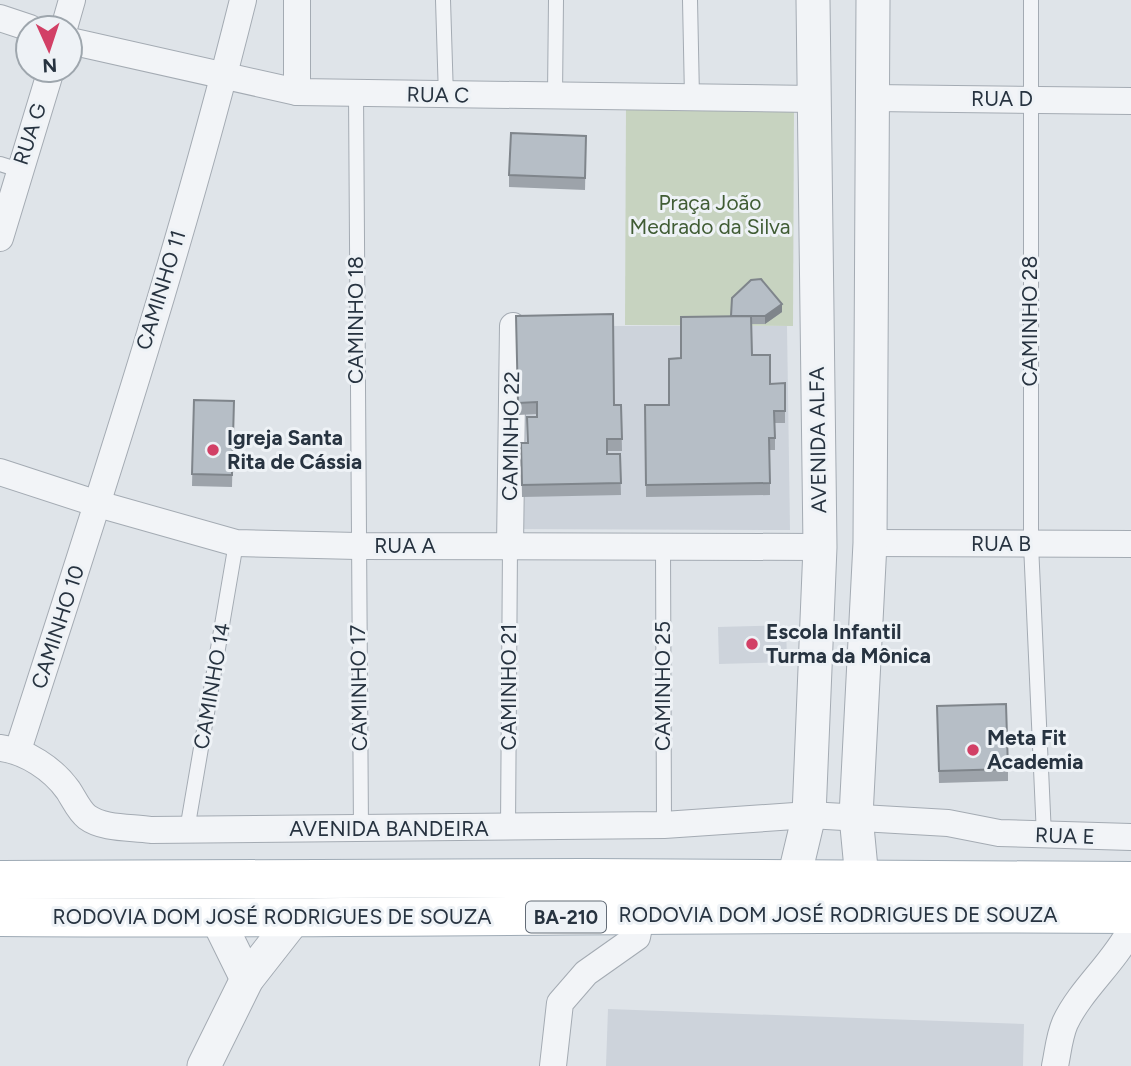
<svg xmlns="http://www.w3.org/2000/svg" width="1131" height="1066" viewBox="0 0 1131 1066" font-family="Figtree,sans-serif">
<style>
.built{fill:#cdd3db}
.green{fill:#c7d3c0}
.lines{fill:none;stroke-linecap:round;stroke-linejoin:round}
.service-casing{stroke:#a4abb3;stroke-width:16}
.minor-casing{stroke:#a4abb3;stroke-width:28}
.tertiary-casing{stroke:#a4abb3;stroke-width:35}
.primary-casing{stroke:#9eaab5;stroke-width:40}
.service{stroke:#f2f4f7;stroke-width:14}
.minor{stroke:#f2f4f7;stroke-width:26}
.tertiary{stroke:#f2f4f7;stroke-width:33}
.primary{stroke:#fff;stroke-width:38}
.wall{fill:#9da3aa}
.shaded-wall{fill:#7f858b}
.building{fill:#b6bec6;stroke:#7f858b;stroke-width:2}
.poi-dot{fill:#d24066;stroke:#eef2f6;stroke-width:2.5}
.labels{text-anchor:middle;stroke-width:6;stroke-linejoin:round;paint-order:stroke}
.shield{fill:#eef2f6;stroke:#636c77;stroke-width:2}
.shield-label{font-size:19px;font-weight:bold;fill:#273340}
.street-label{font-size:21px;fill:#273340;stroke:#eef2f6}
.park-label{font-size:21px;fill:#405c34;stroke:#eef2f6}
.poi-label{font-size:21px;font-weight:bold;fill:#273340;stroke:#eef2f6;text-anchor:start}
</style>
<rect width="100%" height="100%" fill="#dfe4e9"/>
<g class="built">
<polygon points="515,326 787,326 790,530 513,529"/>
<polygon points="786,625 787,662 719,664 718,627"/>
<polygon points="608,1009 1024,1024 1023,1066 606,1066"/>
</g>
<polygon class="green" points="626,105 794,106 793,326 625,325"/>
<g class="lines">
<g class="service-casing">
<g id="service">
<polyline points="443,0 446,97"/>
<polyline points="690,0 692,97"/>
<polyline points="1031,0 1031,544 1044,836"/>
<polyline points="356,93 361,830"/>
<polyline points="555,95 556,0"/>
<polyline points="0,164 19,170"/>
<polyline points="663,547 664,825"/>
<polyline points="508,828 510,546"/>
<polyline points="187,830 236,543"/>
</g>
</g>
<g class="minor-casing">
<g id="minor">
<polyline points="0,18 30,28"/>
<polyline points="64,28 72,0"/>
<polyline points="70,41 297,92 813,99"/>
<polyline points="297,92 297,0"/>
<polyline points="873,98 1131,101"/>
<polyline points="0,238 51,70"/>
<polyline points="0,472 98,504 236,543 357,546 820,547"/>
<polyline points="870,543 1131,544"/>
<polyline points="510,546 513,326"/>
<path d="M0 748C26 751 53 769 68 790 74 799 79 811 87 817 103 829 132 827 151 830L664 825 809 815 948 823 999 833 1131 837"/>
<path d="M18 750C98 502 180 253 243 0"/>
<polyline points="553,1066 560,1003 586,973 637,937 641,917"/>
<path d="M1055 1066C1058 1052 1059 1037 1065 1023 1081 989 1114 963 1131 929"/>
</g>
</g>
<g class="tertiary-casing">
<g id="tertiary">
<polyline points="794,878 809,815 820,547 813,0"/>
<polyline points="862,879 856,816 870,543 873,0"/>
<polyline points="217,918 247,979"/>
<polyline points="204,1066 247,979 294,919"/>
</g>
</g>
<g class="primary-casing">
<g id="primary">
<polyline points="0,880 585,878 1131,881"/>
<path d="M0 917C377 920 754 911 1131 914"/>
</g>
</g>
<use href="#service" class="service"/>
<use href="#minor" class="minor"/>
<use href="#tertiary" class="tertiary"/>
<use href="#primary" class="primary"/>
</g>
<g class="wall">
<polygon points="586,148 585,190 509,187 509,175"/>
<polygon points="782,312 765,324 751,324 752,355 770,384 785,383 785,423 775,423 775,450 770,450 770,495 646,497 645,405 669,405 681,358 731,316"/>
<polygon points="516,316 614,405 621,405 622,451 607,451 607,454 620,454 621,495 522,497 521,443 528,443 537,414 518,415"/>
<polygon points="194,400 234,401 232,487 192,486"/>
<polygon points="937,706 1008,769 1008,781 939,783"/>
</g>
<polygon class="shaded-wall" points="782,304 782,312 765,324 765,316"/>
<g class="building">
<polygon points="511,133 586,136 585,178 509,175"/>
<polygon points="761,279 782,304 765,316 731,316 732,298 751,280"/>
<polygon points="613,314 614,405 621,405 622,439 607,439 607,454 620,454 621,483 522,485 521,443 528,443 527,417 537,417 537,402 518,403 516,316"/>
<polygon points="751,316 752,355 770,355 770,384 785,383 785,411 774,411 775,438 769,438 770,483 646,485 645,405 669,405 669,359 681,358 681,317"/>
<polygon points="194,400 234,401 232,475 192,474"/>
<polygon points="1006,704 1008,769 939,771 937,706"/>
</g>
<g class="poi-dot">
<circle cx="213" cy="450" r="7"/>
<circle cx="752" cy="644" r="7"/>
<circle cx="973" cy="750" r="7"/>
</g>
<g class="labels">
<rect class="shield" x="526" y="901.5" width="80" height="31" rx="5"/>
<g class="shield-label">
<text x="566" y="924">BA-210</text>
</g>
<g class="street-label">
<text transform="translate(438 95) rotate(1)" y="7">RUA C</text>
<text x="1002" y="106">RUA D</text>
<text transform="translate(30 134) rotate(-72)" y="7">RUA G</text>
<text transform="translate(161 290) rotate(-73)" y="7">CAMINHO 11</text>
<text transform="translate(356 320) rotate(-90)" y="7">CAMINHO 18</text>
<text transform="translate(1030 321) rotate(-90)" y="7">CAMINHO 28</text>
<text transform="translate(511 436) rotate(-89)" y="7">CAMINHO 22</text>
<text transform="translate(818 440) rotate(-91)" y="7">AVENIDA ALFA</text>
<text x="1001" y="551">RUA B</text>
<text x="405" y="553">RUA A</text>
<text transform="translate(58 627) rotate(-72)" y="7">CAMINHO 10</text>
<text transform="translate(212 686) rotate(-80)" y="7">CAMINHO 14</text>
<text transform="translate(663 686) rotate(-90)" y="7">CAMINHO 25</text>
<text transform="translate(509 687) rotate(-90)" y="7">CAMINHO 21</text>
<text transform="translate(359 688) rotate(-91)" y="7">CAMINHO 17</text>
<text x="389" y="836">AVENIDA BANDEIRA</text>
<text transform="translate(1065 836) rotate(2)" y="7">RUA E</text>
<text x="838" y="922">RODOVIA DOM JOSÉ RODRIGUES DE SOUZA</text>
<text x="272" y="924">RODOVIA DOM JOSÉ RODRIGUES DE SOUZA</text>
</g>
<g class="park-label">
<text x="710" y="210">Praça João<tspan x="710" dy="24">Medrado da Silva</tspan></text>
</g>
<g class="poi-label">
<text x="227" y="445">Igreja Santa<tspan x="227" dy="24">Rita de Cássia</tspan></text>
<text x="766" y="639">Escola Infantil<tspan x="766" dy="24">Turma da Mônica</tspan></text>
<text x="987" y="745">Meta Fit<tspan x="987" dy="24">Academia</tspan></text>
</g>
</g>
<g transform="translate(49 49) rotate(177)"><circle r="33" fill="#eef2f6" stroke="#9ea6ad" stroke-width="2"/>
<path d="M0-5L12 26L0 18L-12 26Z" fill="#d24066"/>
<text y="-10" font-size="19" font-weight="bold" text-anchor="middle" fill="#273340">N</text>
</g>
</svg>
